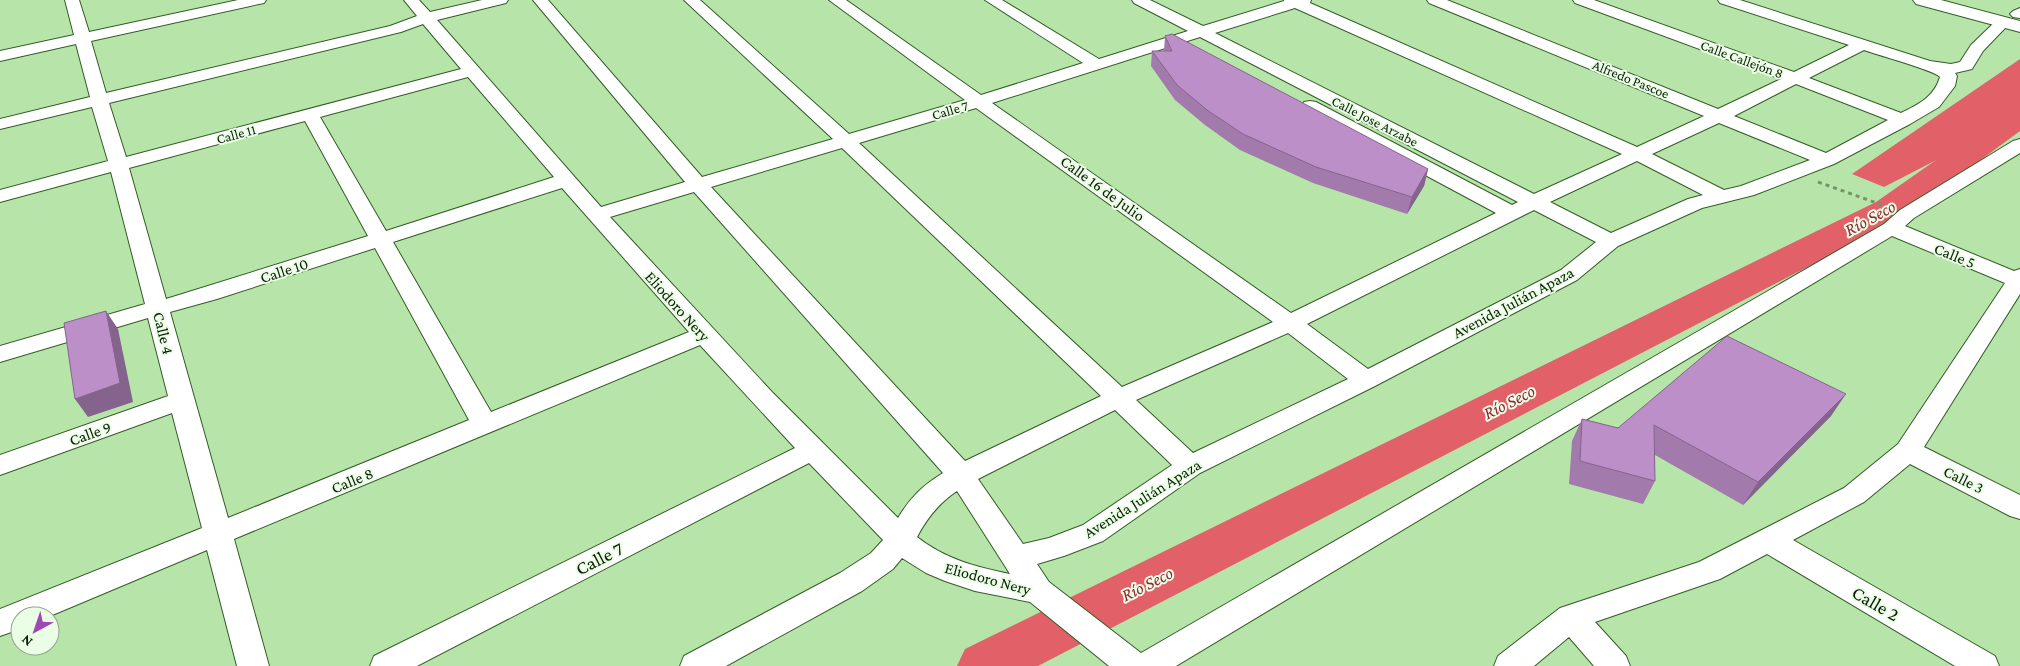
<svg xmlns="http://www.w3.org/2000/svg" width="2020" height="666" viewBox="0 0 2020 666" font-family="'Crimson Pro',serif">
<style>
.water{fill:#e26169}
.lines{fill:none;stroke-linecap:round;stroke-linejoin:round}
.river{fill:#e26169;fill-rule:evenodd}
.minor-casing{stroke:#335c26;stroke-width:2}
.highway-casing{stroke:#335c26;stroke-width:2}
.path{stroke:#739568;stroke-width:3;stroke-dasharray:4 4;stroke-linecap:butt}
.minor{fill:#fff;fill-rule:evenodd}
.highway{fill:#fff;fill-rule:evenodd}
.wall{fill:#a27bac}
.shaded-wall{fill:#84648c}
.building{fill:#bc8fc8;stroke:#84648c}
.labels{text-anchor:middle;stroke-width:4;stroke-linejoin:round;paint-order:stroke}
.far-street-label{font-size:14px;fill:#0e1f08;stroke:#eafee5}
.street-label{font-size:16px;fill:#0e1f08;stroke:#eafee5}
.water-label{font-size:18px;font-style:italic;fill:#972132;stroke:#eafee5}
.near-street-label{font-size:19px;fill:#0e1f08;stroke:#eafee5}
</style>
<rect width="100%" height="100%" fill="#b7e5a9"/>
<polygon class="water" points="2020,59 2020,117 1884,187 1852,174"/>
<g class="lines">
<polygon class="river" points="2020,107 2020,131 1902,218 1038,666 957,666 965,649 1876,202 2009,109"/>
<g class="minor-casing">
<g id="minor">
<path d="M65 0H79L89 32 238 0H266L264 3 259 4 91 41 106 93 390 26 417 16 404 0H419L430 12 482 0H508L506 3 437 20 601 207 685 182 533 0H548L702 177 833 139 684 0H700L849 134 965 100 829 0H846L981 95 1083 63 985 0H1002L1099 59 1188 31 1134 3 1132 0H1150L1203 26 1284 1V0H1311L1310 3 1637 147 1704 116 1429 3 1427 0H1447L1718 109 1781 79 1575 3 1573 0H1594L1794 72 1849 45 1720 3 1718 0H1740L1930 61 1951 64 1960 62 1971 45 1998 19H2008L2011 22 2008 25 1983 51 1972 69 1955 73 1957 76 1955 86 1939 107 1910 124 1834 164 1754 195 1702 208 1618 246 1577 280 1375 386 1200 473 1103 541 1064 556 1037 564 1049 582 1141 653 1884 224 1900 210 2013 141 2020 139V153L1914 218 1905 226 2014 271 2020 269V294L1924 447 2020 495V519L2010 516 1910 464 1864 502 1793 540 1995 656 1999 666H1955L1767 554 1720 579 1595 622 1626 656 1630 666H1594L1569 637 1534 666H1494L1498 656 1560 608 1699 562 1844 488 1898 444 2005 283 1892 236 1176 666H1109L1030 602 975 591 945 581 926 573 902 558 893 569 862 591 726 666H680L684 656 840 573 871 553 883 540 809 463 417 666H370L374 656 795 448 700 345 234 539 269 666H237L207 550 50 616H20V629L0 636V609L202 528 172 413 0 475V455L168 396 148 318 0 362V346L145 304 111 172 0 202V190L108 161 92 107 0 129V119L90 97 76 44 0 61V51L74 35ZM1295 8 1622 154 1534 194 1215 33ZM423 24 461 69 126 157 109 103 401 32ZM1200 37 1518 202 1512 205 1316 102 1310 101 1304 102 1301 106 1304 110 1496 213 1291 313 992 103ZM1864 50C1877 55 1934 70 1940 77 1934 97 1919 104 1901 113L1809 78ZM468 77 554 177 386 231 320 117ZM1796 84 1888 120 1826 153 1734 116ZM976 108 1273 322 1122 387 859 143ZM305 121 368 236 166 299 129 168ZM1719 123 1810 160 1741 186 1724 190 1652 154ZM842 148 1101 396 965 461 711 187ZM1637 161 1703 195 1688 199 1611 233 1550 202ZM562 188 689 332 491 412 393 242ZM694 192 943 473C923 485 910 498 898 518L772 392 610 217ZM1534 210 1596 242 1561 270 1368 369 1307 324ZM375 248 469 420 228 518 170 312 217 299ZM1288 333 1348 379 1193 453 1136 400ZM1115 410 1172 465 1083 525 1049 538 1023 544 978 479ZM957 491 1005 566 1010 574C976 567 945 559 917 537 927 518 939 503 957 491Z"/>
<polygon points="2020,8 2020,18 2013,17 2010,14 2013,11"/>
</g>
</g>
<g class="highway-casing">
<polygon id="highway" points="1913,0 1941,0 2020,21 2020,32 1916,4"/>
</g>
<polyline class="path" points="1818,182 1888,207"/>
<use href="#minor" class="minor"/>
<use href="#highway" class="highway"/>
</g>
<g class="wall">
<polygon points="1165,36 1428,169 1424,186 1407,214 1313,183 1240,150 1205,125 1175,100 1151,66 1152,51 1164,51"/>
<polygon points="1831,416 1743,505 1655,455 1655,481 1643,504 1569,484 1572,441 1582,419 1618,428"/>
</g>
<g class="shaded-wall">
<polygon points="1428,169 1424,186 1407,214 1412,197"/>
<polygon points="106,311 118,329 133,402 88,417 75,399"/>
<polygon points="1846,394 1831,416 1743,505 1758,482"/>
</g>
<g class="building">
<polygon points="1172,34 1428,169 1412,197 1316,167 1243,134 1207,110 1177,85 1152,51 1172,51 1165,36"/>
<polygon points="106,311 120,383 75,399 64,323"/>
<polygon points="1727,336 1846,394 1758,482 1654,425 1655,481 1580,461 1582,419 1618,428"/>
</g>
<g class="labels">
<g class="far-street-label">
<text transform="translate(1742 59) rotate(20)" y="5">Calle Callejón 8</text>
<text transform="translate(1631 79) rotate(22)" y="5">Alfredo Pascoe</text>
<text transform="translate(950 110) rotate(-16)" y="5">Calle 7</text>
<text transform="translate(1375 121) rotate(27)" y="5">Calle Jose Arzabe</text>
<text transform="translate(236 134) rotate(-15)" y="5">Calle 11</text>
</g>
<g class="street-label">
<text transform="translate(1103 188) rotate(36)" y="6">Calle 16 de Julio</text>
<text transform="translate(1955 255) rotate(22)" y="6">Calle 5</text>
<text transform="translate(284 270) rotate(-18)" y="6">Calle 10</text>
<text transform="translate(1513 302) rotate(-28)" y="6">Avenida Julián Apaza</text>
<text transform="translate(678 306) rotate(48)" y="6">Eliodoro Nery</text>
<text transform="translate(164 333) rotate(76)" y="6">Calle 4</text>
<text transform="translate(90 433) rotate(-20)" y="6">Calle 9</text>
<text transform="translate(1964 479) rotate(27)" y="6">Calle 3</text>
<text transform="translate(352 480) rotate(-22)" y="6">Calle 8</text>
<text transform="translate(1142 498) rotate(-32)" y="6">Avenida Julián Apaza</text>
<text transform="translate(988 578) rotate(15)" y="6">Eliodoro Nery</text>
</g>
<g class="water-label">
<text transform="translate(1870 218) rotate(-29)" y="6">Río Seco</text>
<text transform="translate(1509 402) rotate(-27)" y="6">Río Seco</text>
<text transform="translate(1147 584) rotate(-27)" y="6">Río Seco</text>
</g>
<g class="near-street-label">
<text transform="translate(599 558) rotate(-27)" y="7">Calle 7</text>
<text transform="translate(1876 603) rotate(30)" y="7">Calle 2</text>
</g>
</g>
<g transform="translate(35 631) rotate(220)"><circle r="24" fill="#eafee5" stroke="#92a58d"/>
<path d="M0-4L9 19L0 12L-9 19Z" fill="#9f48b5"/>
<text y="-8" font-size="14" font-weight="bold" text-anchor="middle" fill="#0e1f08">N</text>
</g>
</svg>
